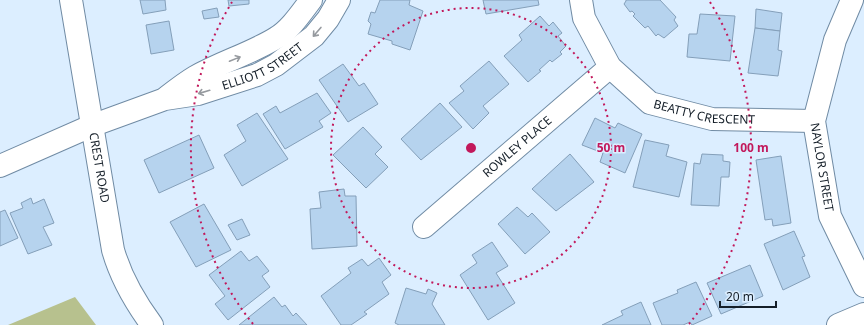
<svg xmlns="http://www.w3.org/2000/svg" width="864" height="325" viewBox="0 0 864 325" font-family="'Noto Sans',sans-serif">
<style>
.green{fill:#b7c18e}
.building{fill:#b6d3ee;stroke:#849fb9}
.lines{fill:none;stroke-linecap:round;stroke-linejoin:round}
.minor-casing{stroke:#708ba4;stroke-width:24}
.tertiary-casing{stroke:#708ba4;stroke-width:24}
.minor{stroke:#fff;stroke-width:22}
.tertiary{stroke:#fff;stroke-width:22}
.oneway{stroke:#969a9f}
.ring{fill:none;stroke:#c2185b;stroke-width:2;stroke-dasharray:2 4}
.labels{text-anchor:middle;stroke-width:3;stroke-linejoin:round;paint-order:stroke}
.street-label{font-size:12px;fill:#151f29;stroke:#dceeff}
.centre{fill:#c2185b;stroke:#dceeff;stroke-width:2}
.ring-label{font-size:12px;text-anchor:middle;font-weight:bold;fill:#c2185b;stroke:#dceeff;stroke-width:3;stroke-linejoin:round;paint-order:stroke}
</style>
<rect width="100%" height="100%" fill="#dceeff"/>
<polygon class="green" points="75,297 96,325 8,325"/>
<g class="building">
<polygon points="140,0 165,0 166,10 143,14"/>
<polygon points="228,0 249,0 249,4 229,6"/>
<polygon points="380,0 410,0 409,5 423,11 410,50 392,44 392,41 368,34 371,24 368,21 371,12 375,13"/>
<polygon points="483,0 538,0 539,5 486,14"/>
<polygon points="626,0 660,0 676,17 674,20 678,26 664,38 658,34 656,36 648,26 645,28 633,16 635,14 632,11 630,12 624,4 626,1"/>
<polygon points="217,8 219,17 204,19 202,11"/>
<polygon points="756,9 782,13 780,31 755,28"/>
<polygon points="700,14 735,16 730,61 687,57 689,34 697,34"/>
<polygon points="540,16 549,26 553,22 562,33 558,36 566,46 560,52 562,54 552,62 550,60 539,70 541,71 528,82 504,56 522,40 519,35"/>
<polygon points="169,21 174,50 151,54 146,25"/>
<polygon points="755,28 780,31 778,50 782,51 778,76 748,73"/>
<polygon points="489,61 509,84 483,106 489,113 473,129 449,103 464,91 460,86"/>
<polygon points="343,64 359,86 364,83 378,104 348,122 319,80"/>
<polygon points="317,93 331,113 319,121 323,127 285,149 263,114 276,106 280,113"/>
<polygon points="440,103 462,127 421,160 401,139"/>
<polygon points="257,113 288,159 242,186 224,155 246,141 237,125"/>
<polygon points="595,118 615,128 618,123 642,134 625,173 600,162 603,153 582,145"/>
<polygon points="363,127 382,147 375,154 388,167 366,188 333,155"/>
<polygon points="199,135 214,168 159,193 144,160"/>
<polygon points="645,140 669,145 666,156 687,162 679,197 633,187"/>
<polygon points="570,154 594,182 556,211 532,189"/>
<polygon points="702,154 723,155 723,161 730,162 729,177 721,177 719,206 691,205 694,163 700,164"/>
<polygon points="781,156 791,223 773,226 772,219 765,220 756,160"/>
<polygon points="344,189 345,196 356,196 357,246 312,249 310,209 321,208 319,192"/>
<polygon points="31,198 33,204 44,199 54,223 43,227 52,245 28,254 10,213 23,208 21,203"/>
<polygon points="204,204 231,250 196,267 170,222"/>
<polygon points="517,207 528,217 532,213 550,232 525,254 498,224"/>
<polygon points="5,210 18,238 0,246 0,212"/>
<polygon points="242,219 250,235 237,240 228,225"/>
<polygon points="794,231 805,256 802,257 810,277 783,290 764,244"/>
<polygon points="492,242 508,266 496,273 515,303 488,320 460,275 477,263 472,255"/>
<polygon points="241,251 249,261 257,256 269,271 262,276 270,287 228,320 215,304 225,296 209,275"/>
<polygon points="379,258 391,275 382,282 389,294 364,312 367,314 351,325 341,325 321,296 351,273 348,268 362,259 368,266"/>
<polygon points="750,265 763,296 721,314 707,283"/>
<polygon points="696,282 712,316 692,325 690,322 683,325 662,325 653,303 678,293 677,290"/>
<polygon points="406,288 426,294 428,289 437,293 432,304 445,325 399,325 395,323"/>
<polygon points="274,297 282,307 285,305 293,316 296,313 307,325 239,325"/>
<polygon points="641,302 651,325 602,325 623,315 621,311"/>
</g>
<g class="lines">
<g class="minor-casing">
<g id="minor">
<path id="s1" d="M71 0 113 250C121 278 135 302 152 325"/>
<path id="s2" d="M581 0 584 18 610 67 650 103 712 119 814 121"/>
<path id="s3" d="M852 0 835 40 814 121 830 216 864 286"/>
<path d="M167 97C176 90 185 83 195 77 221 62 250 54 276 38 290 30 301 13 311 0"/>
<path id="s4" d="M0 166 91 126 165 99 198 94 257 75 276 65 314 36 328 19 339 0"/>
<path id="s5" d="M424 227 610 67"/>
</g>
</g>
<g class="tertiary-casing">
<polyline id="tertiary" points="838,325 864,314"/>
</g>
<use href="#minor" class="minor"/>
<use href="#tertiary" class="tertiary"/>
</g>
<defs><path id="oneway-shaft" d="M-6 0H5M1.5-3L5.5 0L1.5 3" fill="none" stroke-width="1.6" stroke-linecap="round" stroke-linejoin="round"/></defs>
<g class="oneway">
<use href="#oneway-shaft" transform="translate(317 32) rotate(131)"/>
<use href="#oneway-shaft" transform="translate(235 59) rotate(-22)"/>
<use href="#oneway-shaft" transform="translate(204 92) rotate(164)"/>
</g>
<g class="ring">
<circle cx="471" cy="148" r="140"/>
<path d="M253 324A280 280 0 0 1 232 2M710 2A280 280 0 0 1 689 324"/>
</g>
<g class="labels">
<g class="street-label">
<text dy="4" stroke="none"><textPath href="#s4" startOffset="282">ELLIOTT STREET</textPath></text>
<text dy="4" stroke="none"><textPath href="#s2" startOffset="183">BEATTY CRESCENT</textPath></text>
<text dy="4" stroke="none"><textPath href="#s5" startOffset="123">ROWLEY PLACE</textPath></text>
<text dy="4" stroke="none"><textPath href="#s1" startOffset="170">CREST ROAD</textPath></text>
<text dy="4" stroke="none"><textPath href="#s3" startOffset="174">NAYLOR STREET</textPath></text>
</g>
</g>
<circle cx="471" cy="148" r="6" class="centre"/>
<g class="ring-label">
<text x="611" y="152">50 m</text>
<text x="751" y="152">100 m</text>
</g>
<path d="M720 301v6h56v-6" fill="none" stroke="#151f29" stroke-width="2"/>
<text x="726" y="301" font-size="12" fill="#151f29" stroke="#dceeff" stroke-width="3" paint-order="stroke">20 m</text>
</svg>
